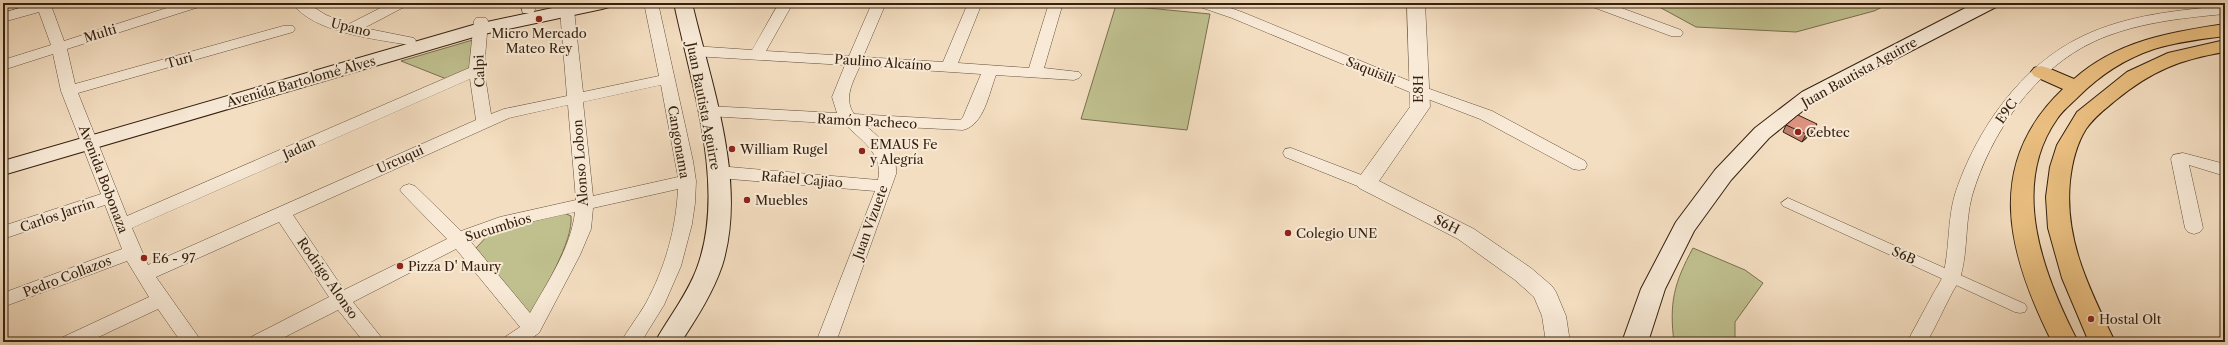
<svg xmlns="http://www.w3.org/2000/svg" width="2228" height="345" viewBox="0 0 2228 345" font-family="'Libre Caslon Text',serif">
<style>
.green{fill:#c0c08f;stroke:#7a704e}
.lines{fill:none;stroke-linecap:round;stroke-linejoin:round}
.pedestrian-casing{stroke:#65503b;stroke-width:1}
.minor-casing{stroke:#65503b;stroke-width:1}
.tertiary-casing{stroke:#65503b;stroke-width:1}
.secondary-casing{stroke:#35200e;stroke-width:2}
.trunk-casing{stroke:#35200e;stroke-width:2}
.pedestrian{fill:#f8ead7;fill-rule:evenodd}
.minor{fill:#f8ead7;fill-rule:evenodd}
.tertiary{fill:#f8ead7;fill-rule:evenodd}
.secondary{fill:#f8ead7;fill-rule:evenodd}
.trunk{fill:#eabf80;fill-rule:evenodd}
.wall{fill:#bd7e6e;stroke:#35200e}
.shaded-wall{fill:#9a665a;stroke:#35200e}
.building{fill:#dc9280;stroke:#35200e}
.poi-dot{fill:#8f2418;stroke:#f8ead7;stroke-width:1.5}
.labels{text-anchor:middle;stroke-width:4;stroke-linejoin:round;paint-order:stroke}
.street-label{font-size:13px;fill:#35200e;stroke:#f8ead7}
.poi-label{font-size:13px;fill:#35200e;stroke:#f8ead7;text-anchor:start}
</style>
<rect width="100%" height="100%" fill="#f4dec1"/>
<filter id="stains"><feTurbulence type="fractalNoise" baseFrequency=".005" numOctaves="4"/><feColorMatrix values="0 0 0 0 .2 0 0 0 0 .09 0 0 0 0 .02 0 0 0 .5 -.17"/></filter>
<radialGradient id="worn" r=".72"><stop offset=".6" stop-color="#630" stop-opacity="0"/><stop offset="1" stop-color="#630" stop-opacity=".3"/></radialGradient>
<g class="green">
<polygon points="1652,3 1891,3 1874,11 1796,32 1696,27"/>
<polygon points="1116,5 1210,14 1187,130 1081,119"/>
<polygon points="476,39 474,69 449,80 401,61"/>
<path d="M564 213 571 216C574 241 542 292 530 316L476 248 491 232Z"/>
<path d="M1693 248 1745 270 1763 283 1735 322V342H1674C1669 303 1674 283 1693 248Z"/>
</g>
<g class="lines">
<g class="pedestrian-casing">
<polygon id="pedestrian" points="1788,198 2025,304 2027,308 2025,312 2020,313 2015,312 1783,206 1781,203"/>
</g>
<g class="minor-casing">
<g id="minor">
<path d="M36 3H61L59 6 52 8 64 41 182 3H204L202 6 67 49 75 84 283 26H293L295 29 293 32 78 93 127 216 469 68 474 21 476 18H486L488 21 484 70 491 114 504 109 567 96 560 10 567 6 574 10 583 92 659 76 644 3H658L693 161 696 181 695 203 692 224 681 266 664 305 641 342H621C628 329 638 317 646 303 665 268 676 229 678 189L593 208 591 229 580 255 539 333 526 342H502L505 337 520 327 456 249 353 302 385 342H364L338 310 275 342H248L251 337 329 297 279 222 156 277 202 342H181L158 309 88 342H60L63 337 149 297 127 261 3 307V293L122 249 105 205 3 239V226L101 194 61 91 53 54 3 70V60L51 45 39 12 3 22V13ZM470 79 476 120 148 265 132 228ZM661 85 678 177 593 196 583 102ZM568 105 576 200 500 217 461 231 415 186 409 184 403 186 400 190 403 194 447 239 344 290 293 215 509 118ZM575 212C571 248 548 281 530 313L471 242 503 228Z"/>
<path d="M292 3H307L326 15 349 24 390 3H408L406 6 364 28 414 38 416 41 414 44 409 45C376 39 313 33 292 3Z"/>
<polygon points="520,3 534,3 535,10 533,13 523,13"/>
<path d="M779 3H793L766 51 849 56 872 3H886L863 57 943 62 968 3H982L958 63 1029 68 1049 3H1063L1044 68 1079 72 1082 75 1079 78 1074 80 996 75C989 93 984 125 963 130L865 125C879 137 898 153 896 174L836 342H816L875 191 718 178 712 176 710 172 712 168 718 166 878 180C884 153 860 140 845 124L708 116 702 115 700 111 702 107 708 106 837 113 832 97 845 65 693 56 688 54 685 51 688 48 693 46 752 50ZM860 66 981 74 963 117 960 120 854 114C843 98 853 82 860 66Z"/>
<polygon points="1195,3 1216,3 1242,12 1424,87 1492,111 1585,161 1587,165 1585,169 1579,170 1573,169 1480,119 1412,93 1232,18 1197,6"/>
<polygon points="1588,3 1608,3 1681,30 1683,33 1681,36 1671,36 1590,6"/>
<path d="M2225 6V14C2181 18 2135 23 2095 41 2034 69 1990 134 1972 196 1965 222 1968 249 1961 275 1960 281 1955 287 1952 293 1943 310 1936 326 1927 342H1907C1916 326 1924 310 1933 294 1936 288 1941 282 1943 275 1950 249 1947 221 1955 194 1976 130 2021 65 2083 36 2127 15 2178 10 2225 6Z"/>
<polygon points="1291,148 1372,179 1375,183 1372,187 1366,189 1360,187 1285,157 1283,153 1285,149"/>
<polygon points="2183,153 2225,164 2225,176 2189,165 2203,228 2200,232 2194,234 2188,232 2185,228 2171,159 2173,155"/>
</g>
</g>
<g class="tertiary-casing">
<polygon id="tertiary" points="1407,3 1425,3 1430,107 1379,181 1474,229 1531,268 1552,286 1556,292 1566,316 1570,342 1546,342 1542,316 1534,297 1515,280 1458,239 1359,188 1355,183 1410,107"/>
</g>
<g class="secondary-casing">
<g id="secondary">
<polygon points="576,3 611,3 609,7 602,9 484,34 3,175 3,161 473,25"/>
<path d="M674 3H692C711 84 748 183 722 266 713 292 698 316 683 339L681 342H655C669 317 687 295 697 268 727 187 691 84 674 3Z"/>
<polygon points="1975,3 1998,3 1996,7 1816,100 1769,138 1731,180 1694,231 1665,289 1648,342 1622,342 1641,289 1676,222 1715,170 1755,128 1802,92"/>
</g>
</g>
<g class="trunk-casing">
<g id="trunk">
<path d="M2225 24V36C2201 39 2177 42 2154 49 2124 59 2100 75 2078 97 2071 104 2062 111 2057 119 2009 187 2044 276 2078 342H2052C2008 254 1983 165 2063 89L2034 76 2031 72 2034 68 2041 66 2048 68 2074 79C2117 41 2170 32 2225 24Z"/>
<path d="M2225 40V52C2181 59 2151 71 2116 100 2105 109 2094 117 2086 129 2076 145 2072 163 2070 181 2064 240 2090 290 2115 342H2089L2062 278 2048 228 2046 197 2050 167 2057 145 2077 112 2127 72 2168 53Z"/>
</g>
</g>
<use href="#pedestrian" class="pedestrian"/>
<use href="#minor" class="minor"/>
<use href="#tertiary" class="tertiary"/>
<use href="#secondary" class="secondary"/>
<use href="#trunk" class="trunk"/>
</g>
<polygon class="wall" points="1786,125 1813,132 1802,142 1783,132"/>
<polygon class="shaded-wall" points="1817,124 1813,132 1802,142 1806,134"/>
<polygon class="building" points="1798,115 1817,124 1806,134 1786,125"/>
<g class="poi-dot">
<circle cx="539" cy="19" r="4"/>
<circle cx="1798" cy="132" r="4"/>
<circle cx="732" cy="149" r="4"/>
<circle cx="862" cy="151" r="4"/>
<circle cx="747" cy="200" r="4"/>
<circle cx="1288" cy="233" r="4"/>
<circle cx="144" cy="258" r="4"/>
<circle cx="400" cy="266" r="4"/>
<circle cx="2091" cy="319" r="4"/>
</g>
<g class="labels">
<g class="street-label">
<text transform="translate(351 27) rotate(14)" y="5">Upano</text>
<text transform="translate(100 33) rotate(-17)" y="5">Multi</text>
<text transform="translate(179 60) rotate(-16)" y="5">Turi</text>
<text transform="translate(883 62) rotate(4)" y="5">Paulino Alcaíno</text>
<text transform="translate(1371 70) rotate(22)" y="5">Saquisili</text>
<text transform="translate(479 71) rotate(-92)" y="5">Calpi</text>
<text transform="translate(1859 72) rotate(-29)" y="5">Juan Bautista Aguirre</text>
<text transform="translate(301 81) rotate(-16)" y="5">Avenida Bartolomé Alves</text>
<text transform="translate(1418 89) rotate(-90)" y="5">E8H</text>
<text transform="translate(704 106) rotate(79)" y="5">Juan Bautista Aguirre</text>
<text transform="translate(2006 111) rotate(-55)" y="5">E9C</text>
<text transform="translate(867 121) rotate(3)" y="5">Ramón Pacheco</text>
<text transform="translate(679 142) rotate(80)" y="5">Cangonama</text>
<text transform="translate(299 148) rotate(-24)" y="5">Jadan</text>
<text transform="translate(400 159) rotate(-24)" y="5">Urcuqui</text>
<text transform="translate(580 163) rotate(-94)" y="5">Alonso Lobon</text>
<text transform="translate(104 179) rotate(69)" y="5">Avenida Bobonaza</text>
<text transform="translate(802 179) rotate(5)" y="5">Rafael Cajiao</text>
<text transform="translate(57 215) rotate(-19)" y="5">Carlos Jarrín</text>
<text transform="translate(870 222) rotate(-70)" y="5">Juan Vizuete</text>
<text transform="translate(1447 224) rotate(27)" y="5">S6H</text>
<text transform="translate(498 227) rotate(-17)" y="5">Sucumbios</text>
<text transform="translate(1904 255) rotate(24)" y="5">S6B</text>
<text transform="translate(67 276) rotate(-21)" y="5">Pedro Collazos</text>
<text transform="translate(328 278) rotate(55)" y="5">Rodrigo Alonso</text>
</g>
<g class="poi-label">
<text x="539" y="38" text-anchor="middle">Micro Mercado<tspan x="539" dy="15">Mateo Rey</tspan></text>
<text x="1806" y="137">Cebtec</text>
<text x="870" y="149">EMAUS Fe<tspan x="870" dy="15">y Alegría</tspan></text>
<text x="740" y="154">William Rugel</text>
<text x="755" y="205">Muebles</text>
<text x="1296" y="238">Colegio UNE</text>
<text x="152" y="263">E6 - 97</text>
<text x="408" y="271">Pizza D' Maury</text>
<text x="2099" y="324">Hostal Olt</text>
</g>
</g>
<rect width="2228" height="345" fill="none" stroke="#f4dec1" stroke-width="16"/>
<rect x="4" y="4" width="2220" height="337" fill="none" stroke="#35200e" stroke-width="2"/>
<rect x="8" y="8" width="2212" height="329" fill="none" stroke="#35200e"/>
<rect width="100%" height="100%" filter="url(#stains)"/>
<rect width="100%" height="100%" fill="url(#worn)"/>
</svg>
